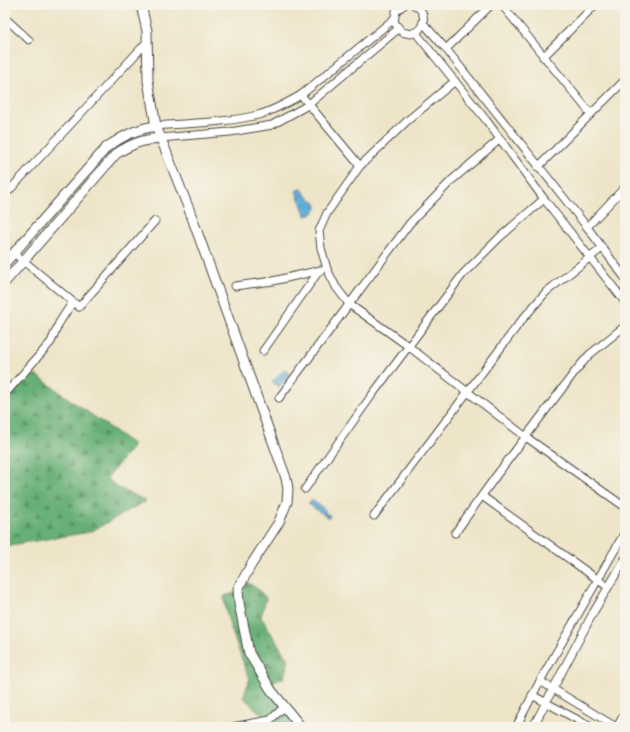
<svg xmlns="http://www.w3.org/2000/svg" width="630" height="732" viewBox="0 0 630 732" font-family="Alegreya,serif">
<style>
.forest{fill:url(#forest-firs);stroke:#486d50}
.water{fill:url(#water-waves);stroke:#486e84}
.lines{fill:none;stroke-linecap:round;stroke-linejoin:round}
.street-casing{stroke:#484743;stroke-width:9}
.secondary-casing{stroke:#484743;stroke-width:11}
.street{stroke:#fff;stroke-width:7}
.secondary{stroke:#fff;stroke-width:9}
</style>
<defs>
<pattern id="forest-firs" width="22" height="20" patternUnits="userSpaceOnUse"><rect width="22" height="20" fill="#66af76"/><path d="M5 1l3.5 6h-7zM16 11l3.5 6h-7z" fill="#548f61"/></pattern>
<pattern id="water-waves" width="16" height="10" patternUnits="userSpaceOnUse"><rect width="16" height="10" fill="#64b0dd"/><path d="M0 5q4-4 8 0t8 0" fill="none" stroke="#538fb3"/></pattern>
</defs>
<rect width="100%" height="100%" fill="#f7f3e8"/>
<filter id="ink" filterUnits="userSpaceOnUse"><feTurbulence type="fractalNoise" baseFrequency=".025" numOctaves="2"/><feDisplacementMap in="SourceGraphic" scale="8" xChannelSelector="R" yChannelSelector="G"/><feConvolveMatrix kernelMatrix="1 2 1 2 8 2 1 2 1" color-interpolation-filters="sRGB"/></filter>
<filter id="wash" filterUnits="userSpaceOnUse"><feTurbulence type="fractalNoise" baseFrequency=".012" numOctaves="4" result="noise"/><feDisplacementMap in="SourceGraphic" scale="16" xChannelSelector="R" yChannelSelector="G"/><feGaussianBlur stdDeviation="0.9" result="paint"/><feColorMatrix in="noise" values="0 0 0 0 0 0 0 0 0 0 0 0 0 0 0 0 0 1.4 0 .05"/><feComposite in="paint" operator="in"/></filter>
<g filter="url(#wash)">
<rect width="100%" height="100%" fill="#eee5c9"/>
<g class="forest">
<polygon points="36,375 134,445 107,478 117,487 146,501 90,532 5,546 5,399 27,376"/>
<path d="M247 582 259 590 266 598 261 617 288 660 284 678 275 680 271 690 301 727H275L243 697 250 678C244 669 243 661 239 651 233 633 225 616 224 596L236 593Z"/>
</g>
<g class="water">
<path d="M298 189H302C304 191 305 196 308 197 313 201 317 200 317 209L312 214 306 216 296 191Z"/>
<polygon points="285,369 290,373 279,387 272,382"/>
<polygon points="312,500 325,510 325,513 330,515 329,518 308,504"/>
</g>
</g>
<g filter="url(#ink)">
<g class="lines">
<g class="street-casing">
<g id="street">
<path d="M404 5 396 11 394 22 402 32 411 34 419 30C426 21 425 10 414 5"/>
<polyline points="502,5 591,114"/>
<polyline points="5,18 29,40"/>
<polyline points="423,23 446,49 587,227 625,278"/>
<polyline points="416,33 486,120 544,199 625,302"/>
<polyline points="446,49 491,5"/>
<polyline points="543,57 595,5"/>
<polyline points="455,81 407,121 360,166 327,213 319,231 321,248 327,269 336,287 349,304 408,346 526,437 625,507"/>
<polyline points="301,95 360,166"/>
<path d="M156 126C190 123 225 123 258 115 273 111 287 103 301 95L394 19"/>
<polyline points="160,138 230,132 272,125 308,105 398,29"/>
<polyline points="538,167 625,80"/>
<polyline points="5,195 147,42"/>
<polyline points="587,227 625,187"/>
<polyline points="14,253 79,307 155,221"/>
<polyline points="235,286 273,281 321,270"/>
<polyline points="263,351 319,271"/>
<polyline points="5,394 51,342 59,323 72,303"/>
<polyline points="279,398 410,223 452,180 500,139"/>
<polyline points="305,489 372,395 463,274 500,237 544,199"/>
<polyline points="482,496 608,587"/>
<polyline points="374,516 521,321 546,292 602,248"/>
<polyline points="455,533 496,476 577,369 589,355 625,326"/>
<polyline points="540,681 616,727"/>
<polyline points="532,695 591,727"/>
<polyline points="232,727 270,720 284,707"/>
<polyline points="516,727 540,681 625,532"/>
<polyline points="533,727 593,613 625,559"/>
<polyline points="617,727 625,713"/>
</g>
</g>
<g class="secondary-casing">
<g id="secondary">
<polyline points="141,5 147,31 148,81 156,126 190,212 286,478 288,489 287,502 279,522 251,565 238,589 239,603 249,653 271,690 301,727"/>
<path d="M5 263 107 147C123 136 136 129 156 126"/>
<path d="M5 282 116 154C131 144 142 140 160 138"/>
</g>
</g>
<use href="#street" class="street"/>
<use href="#secondary" class="secondary"/>
</g>
</g>
<rect width="630" height="732" fill="none" stroke="#f7f3e8" stroke-width="20"/>
</svg>
